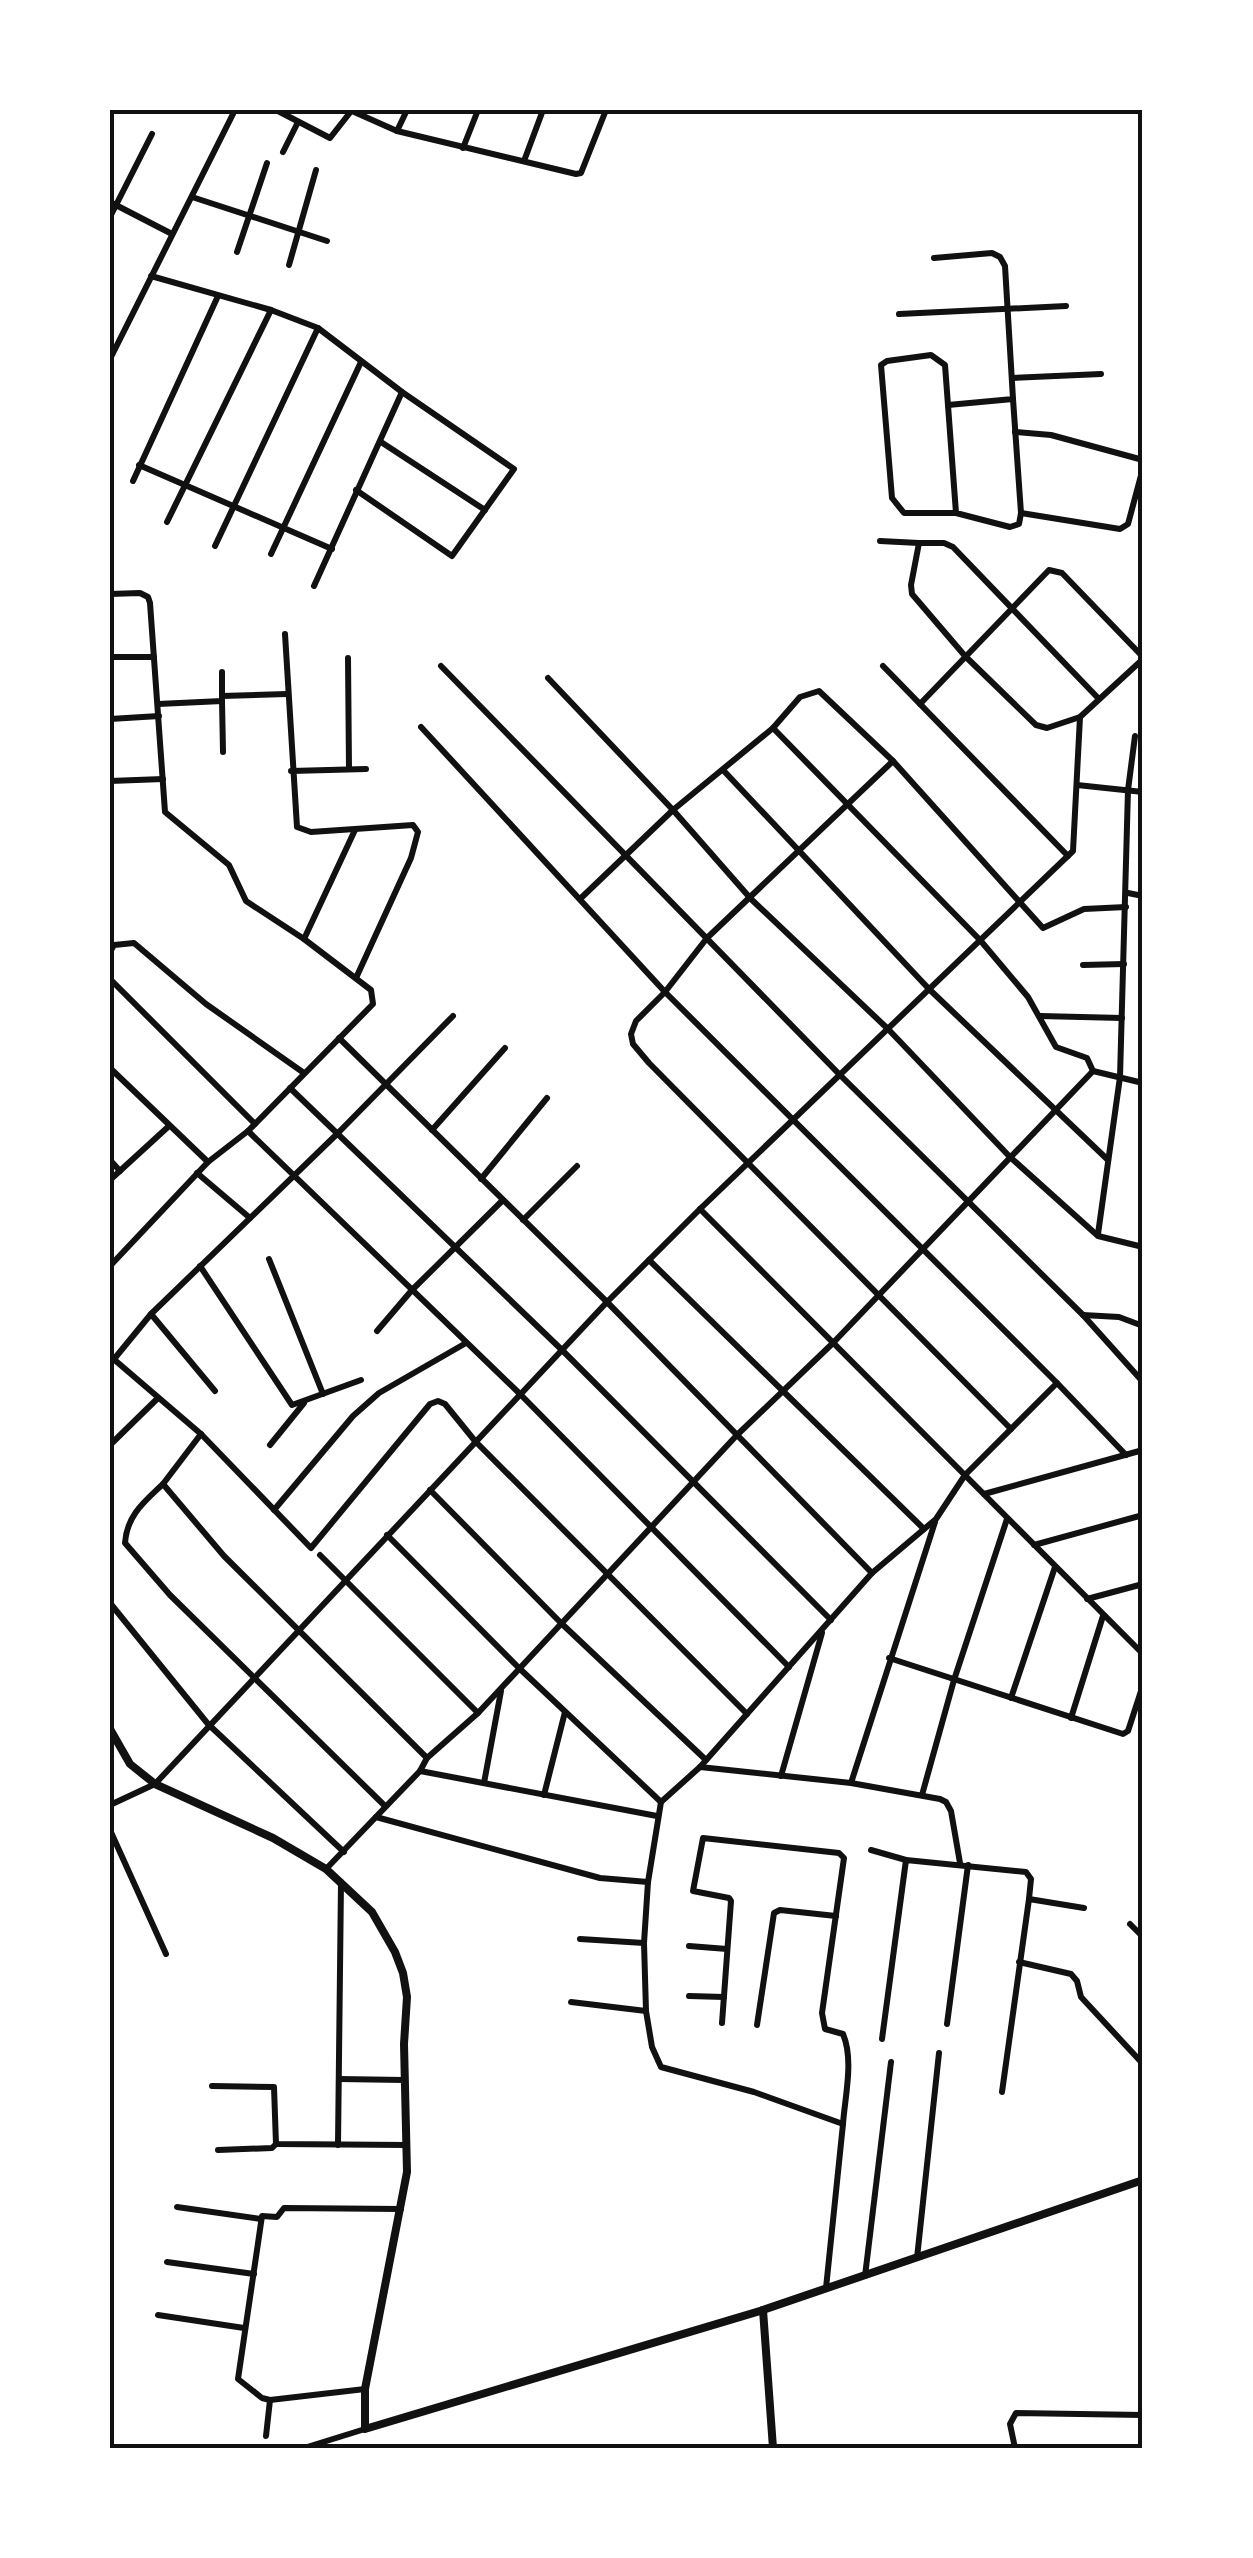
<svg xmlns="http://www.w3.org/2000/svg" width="1253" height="2558" viewBox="0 0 1253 2558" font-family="'PT Serif',serif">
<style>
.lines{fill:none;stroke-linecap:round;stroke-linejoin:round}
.minor{stroke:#111;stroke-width:6}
.tertiary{stroke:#111;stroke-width:8}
.neatline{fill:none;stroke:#111;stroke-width:4}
</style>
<rect width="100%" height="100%" fill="#fff"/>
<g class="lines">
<g class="minor">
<polyline points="276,110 330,138 352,110"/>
<polyline points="352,111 397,131 407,110"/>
<polyline points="397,131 576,174 581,173 606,110"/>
<polyline points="463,148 478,110"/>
<polyline points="283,152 298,122"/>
<polyline points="524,161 543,110"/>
<polyline points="192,197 327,241"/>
<polyline points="110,202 172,234"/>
<polyline points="110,217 152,134"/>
<polyline points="237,252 267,163"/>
<polyline points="934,258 992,253 1000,257 1005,266 1013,399 948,405"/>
<polyline points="289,265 316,170"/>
<polyline points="151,276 271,310 318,328 402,392 514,469 452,556 356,490"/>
<polyline points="899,314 1066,306"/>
<polyline points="110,359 235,110"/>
<polyline points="1012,378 1101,374"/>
<polyline points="1015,432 1051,435 1143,460"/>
<polyline points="381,442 485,510"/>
<polyline points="139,465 332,549"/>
<polyline points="133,481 218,296"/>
<polyline points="956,513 945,365 931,355 887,361 881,365 892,498 904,513 956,513 1010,527 1019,524 1021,513 1013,399"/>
<polyline points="1021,513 1120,529 1128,524 1143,468"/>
<polyline points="167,522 271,310"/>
<polyline points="880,541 919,543"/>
<polyline points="215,546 318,328"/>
<polyline points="271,554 361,362"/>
<polyline points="314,586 402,392"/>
<polyline points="110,594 140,593 148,597 150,603 165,812 229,865 246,901 304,939"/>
<polyline points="285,634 297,827 311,832 413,825 418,832 411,858 356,978"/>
<polyline points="110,657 154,657"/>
<polyline points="348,658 349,769"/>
<polyline points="441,666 840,1075 1083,1315 1143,1382"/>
<polyline points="883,666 1068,856"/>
<polyline points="222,672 222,696"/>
<polyline points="548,678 673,810 751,899 888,1029 1010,1157 1098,1236 1143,1247"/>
<polyline points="222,701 223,752"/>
<polyline points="158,704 222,701 222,696 287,694"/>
<polyline points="920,704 1049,570 1062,573 1143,657"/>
<polyline points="1080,717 1047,728 1036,725 965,656 912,594 911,585 919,543 944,543 953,547 1099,699"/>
<polyline points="110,719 159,716"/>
<polyline points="421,727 665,992 1057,1383"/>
<polyline points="773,728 980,940 1028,997 1056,1047 1087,1058 1093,1071"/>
<polyline points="893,761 707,938 665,992 636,1021 631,1034 633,1044 649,1063 1011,1429"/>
<polyline points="723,770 929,989 1108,1160"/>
<polyline points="291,771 366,769"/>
<polyline points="110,781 163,779"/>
<polyline points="1077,785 1143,792"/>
<polyline points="1128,893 1143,896"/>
<polyline points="580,899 673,810 773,728 800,697 819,691 893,761 1043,928 1084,909 1126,907"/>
<polyline points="110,952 114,945 134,943 206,1004 304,1073"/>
<polyline points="1083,965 1124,964"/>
<polyline points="110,979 255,1124"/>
<polyline points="1040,1016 1122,1018"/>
<polyline points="339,1038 607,1302 872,1573"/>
<polyline points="110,1068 208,1162"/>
<polyline points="1093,1071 1143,1083"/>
<polyline points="290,1088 562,1350 831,1620"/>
<polyline points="432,1130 505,1048"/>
<polyline points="248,1131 520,1394 789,1667"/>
<polyline points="110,1160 120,1171"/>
<polyline points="197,1173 250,1218"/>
<polyline points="481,1179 547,1098"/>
<polyline points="110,1180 169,1126"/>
<polyline points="700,1209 1143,1654"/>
<polyline points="523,1220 577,1166"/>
<polyline points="1098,1234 1120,1077 1128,790 1135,736"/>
<polyline points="269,1259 323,1394"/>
<polyline points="649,1260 924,1529"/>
<polyline points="110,1266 208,1162 248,1131 373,1004 371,990 304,939 355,830"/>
<polyline points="200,1266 292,1405 361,1380"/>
<polyline points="151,1314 215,1391"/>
<polyline points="1083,1315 1119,1317 1143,1326"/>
<polyline points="377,1331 412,1290 503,1200"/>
<polyline points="110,1356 201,1434 311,1548 430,1404 438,1401 445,1404 475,1441 747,1714"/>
<polyline points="110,1364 151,1314 337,1134 453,1016"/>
<polyline points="201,1434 163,1484 224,1556 427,1758"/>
<polyline points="110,1445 158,1398"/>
<polyline points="270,1445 304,1403"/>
<path d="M163 1484C144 1502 127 1515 125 1543L170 1595 385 1806"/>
<polyline points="430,1490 561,1623 706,1760"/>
<polyline points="984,1494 1143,1450"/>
<polyline points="274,1510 353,1416 379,1393 466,1343"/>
<polyline points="387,1535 519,1668 661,1802"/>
<polyline points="1034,1545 1143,1515"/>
<polyline points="320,1555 478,1713"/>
<polyline points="1087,1599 1143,1584"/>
<polyline points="110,1603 208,1724 344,1852"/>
<polyline points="889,1658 1123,1734 1128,1731 1143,1685"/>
<polyline points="1011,1698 1055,1567"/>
<polyline points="1071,1718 1103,1616"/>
<polyline points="700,1767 851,1783 940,1799 946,1802 951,1811 960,1863"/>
<polyline points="420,1771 657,1816"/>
<polyline points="781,1776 822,1633"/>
<polyline points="484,1783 501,1691"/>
<polyline points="851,1783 935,1522"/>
<polyline points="544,1795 565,1712"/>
<polyline points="922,1795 954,1680 1007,1519"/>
<polyline points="110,1805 155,1784 607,1302 700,1209 1073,851 1080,717 1143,659"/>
<polyline points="376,1817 600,1878 648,1882"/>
<polyline points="110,1830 166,1954"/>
<polyline points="871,1850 906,1860"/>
<polyline points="326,1869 420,1771 427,1758 478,1713 737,1435 833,1343 1093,1071"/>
<polyline points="1029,1899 1084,1908"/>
<polyline points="1130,1924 1143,1937"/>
<polyline points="580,1939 644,1943"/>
<polyline points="689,1946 727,1949"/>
<polyline points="1019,1962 1071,1974 1077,1981 1081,1997 1143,2064"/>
<polyline points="689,1996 724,1997"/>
<polyline points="571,2002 646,2011 644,1943 648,1882 661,1802 700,1767 872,1573 936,1519 965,1475 1057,1383 1126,1455"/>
<polyline points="646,2011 652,2047 661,2067 754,2092 843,2124 826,2288"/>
<path d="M722 2023 731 1901 729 1898 693 1891 703 1838 839 1853 844 1858 822 2013 825 2029 843 2034C854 2060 845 2096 843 2124"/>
<polyline points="947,2024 968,1865"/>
<polyline points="757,2025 774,1913 780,1910 836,1916"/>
<polyline points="882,2039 906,1860 1026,1872 1031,1879 1029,1899 1002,2092"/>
<polyline points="339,2079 404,2080"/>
<polyline points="212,2086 274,2087 276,2144 407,2145"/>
<polyline points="338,2145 341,1882"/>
<polyline points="218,2150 272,2148 276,2144"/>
<polyline points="177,2207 261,2219"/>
<polyline points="917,2258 939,2053"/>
<polyline points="167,2262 254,2274"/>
<polyline points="865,2276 891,2062"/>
<polyline points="158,2315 244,2328"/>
<polyline points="270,2400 262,2398 238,2379 262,2216 277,2217 284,2208 401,2209"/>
<polyline points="266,2436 270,2400 365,2389"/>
<polyline points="304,2448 365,2429"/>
<polyline points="1015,2448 1010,2424 1016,2413 1143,2415"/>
</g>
<g class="tertiary">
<polyline points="110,1729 130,1764 155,1784 273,1838 326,1869 372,1912 395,1952 403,1973 407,1997 404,2044 407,2172 365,2389 365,2429 763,2310 1143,2180"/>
<polyline points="763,2310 773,2448"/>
</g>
</g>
<rect width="1253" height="2558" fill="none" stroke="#ffffff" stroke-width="225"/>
<rect x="112" y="112" width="1028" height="2334" class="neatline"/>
</svg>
